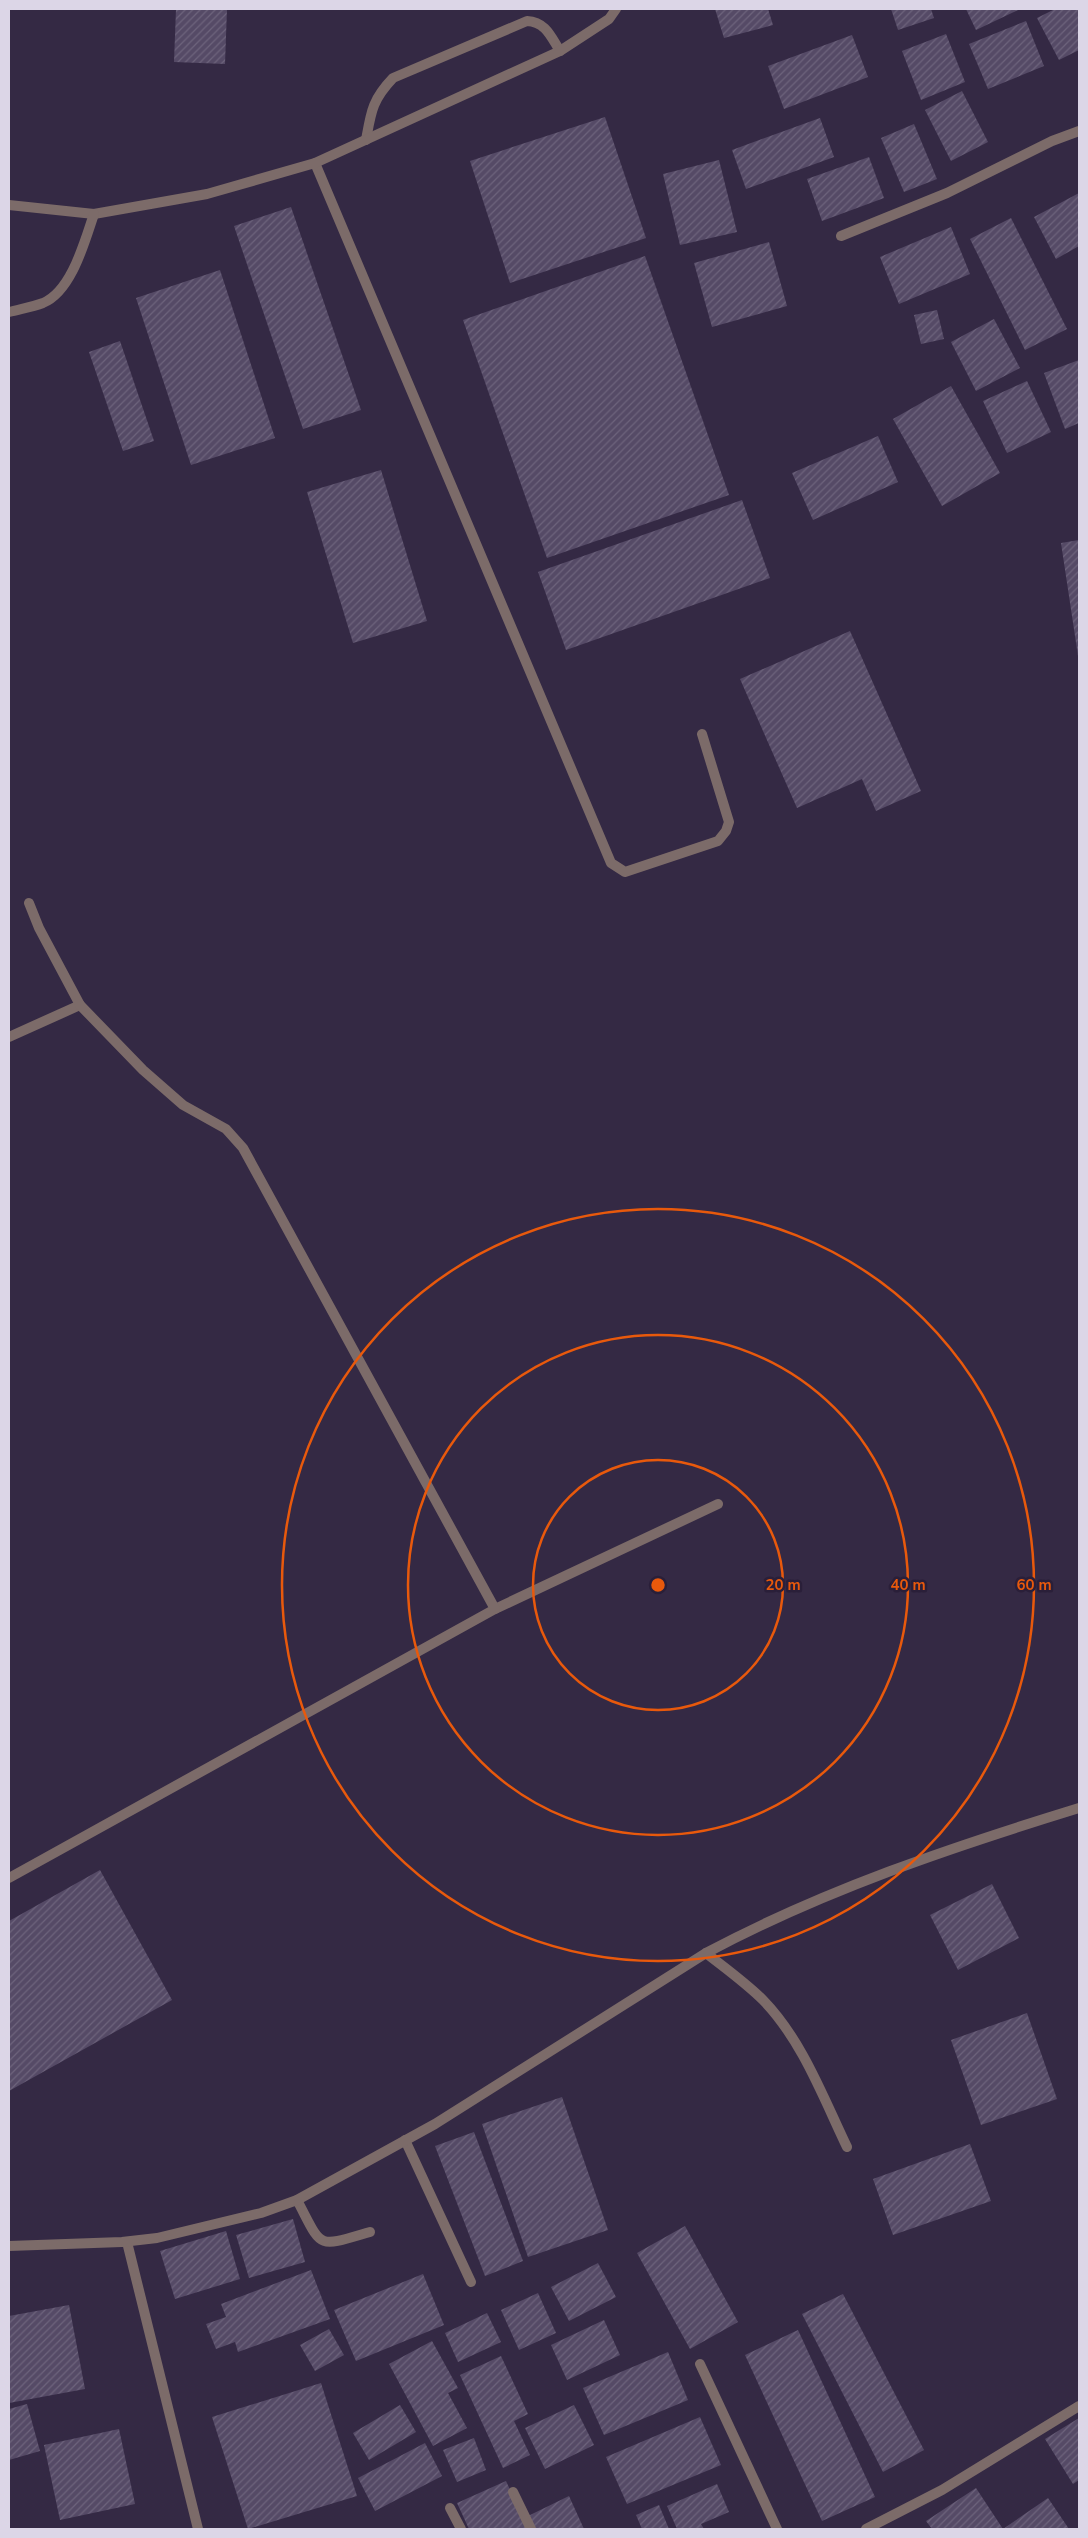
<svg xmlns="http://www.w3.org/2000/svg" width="1088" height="2538" viewBox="0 0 1088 2538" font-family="'Nunito Sans',sans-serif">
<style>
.building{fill:url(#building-hatch)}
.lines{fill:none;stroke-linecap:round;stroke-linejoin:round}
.lane{stroke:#7c6b69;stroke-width:10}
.street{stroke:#7c6b69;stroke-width:10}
.ring{fill:none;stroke:#e8590c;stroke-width:2.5}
.centre{fill:#e8590c;stroke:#2a1f39;stroke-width:2.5}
.ring-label{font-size:15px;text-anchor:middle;font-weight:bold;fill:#e8590c;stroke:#2a1f39;stroke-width:5;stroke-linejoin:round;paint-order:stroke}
</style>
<defs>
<pattern id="building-hatch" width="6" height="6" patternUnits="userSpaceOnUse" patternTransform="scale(1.25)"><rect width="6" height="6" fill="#554a66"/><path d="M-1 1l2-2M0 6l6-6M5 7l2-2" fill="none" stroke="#6d637c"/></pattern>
</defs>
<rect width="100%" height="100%" fill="#342944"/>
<g class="building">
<polygon points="176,9 227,9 225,64 174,62"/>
<polygon points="715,9 768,9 773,25 724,38"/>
<polygon points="891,9 931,9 934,18 898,30"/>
<polygon points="966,9 1020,9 976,30"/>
<polygon points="1055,9 1079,9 1079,50 1059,60 1037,18"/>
<polygon points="1026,21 1044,66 988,89 969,44"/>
<polygon points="946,34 965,82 921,100 902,51"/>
<polygon points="852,35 868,77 784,109 768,66"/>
<polygon points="962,91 988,142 951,161 925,110"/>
<polygon points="605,117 646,238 510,283 470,161"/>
<polygon points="820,118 834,157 746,189 732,150"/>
<polygon points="914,124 937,179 904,192 881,138"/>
<polygon points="869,157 884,198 822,221 807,179"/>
<polygon points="719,160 737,232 680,245 663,174"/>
<polygon points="1079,193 1079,246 1056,259 1034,217"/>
<polygon points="291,207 361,410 303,429 234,226"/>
<polygon points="1011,218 1067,329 1025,350 970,239"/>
<polygon points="951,227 970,274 899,304 880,257"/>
<polygon points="769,242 787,306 712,327 694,263"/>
<polygon points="645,256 729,495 547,558 463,320"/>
<polygon points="220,270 275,438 191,465 136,298"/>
<polygon points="937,310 944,339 921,344 914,315"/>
<polygon points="994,319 1020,368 976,391 951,342"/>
<polygon points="120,341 154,441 123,451 89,352"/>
<polygon points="1079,360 1079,423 1065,429 1044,373"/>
<polygon points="1027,381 1051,432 1007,453 983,401"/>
<polygon points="951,386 1000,473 942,506 893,419"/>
<polygon points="878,436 898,482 813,520 792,473"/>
<polygon points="381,470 427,621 353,643 307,492"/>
<polygon points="742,500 770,578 566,650 538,572"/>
<polygon points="1079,540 1079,656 1078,656 1061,543"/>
<polygon points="850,631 921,791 876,811 862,779 797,808 740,679"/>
<polygon points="100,1870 172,2000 9,2091 9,1921"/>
<polygon points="992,1884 1019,1938 958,1970 930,1915"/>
<polygon points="1027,2013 1057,2099 981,2125 951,2040"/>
<polygon points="562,2097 608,2230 528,2257 482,2124"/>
<polygon points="474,2132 523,2261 485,2276 435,2146"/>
<polygon points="970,2144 991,2201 893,2235 873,2179"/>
<polygon points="293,2219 305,2262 249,2278 236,2235"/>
<polygon points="685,2226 738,2322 690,2349 637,2253"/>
<polygon points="226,2231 240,2279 175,2299 160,2251"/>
<polygon points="598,2263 616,2297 569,2321 551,2287"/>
<polygon points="311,2270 330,2319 238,2352 235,2342 216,2349 206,2324 226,2317 221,2304"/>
<polygon points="423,2274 444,2325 356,2361 334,2310"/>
<polygon points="538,2293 556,2333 519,2350 501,2310"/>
<polygon points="843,2294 924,2450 883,2472 802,2314"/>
<polygon points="69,2305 85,2389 9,2403 9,2316"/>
<polygon points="487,2313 501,2342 458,2362 445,2333"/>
<polygon points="604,2320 620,2355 567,2380 551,2345"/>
<polygon points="329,2329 344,2355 315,2371 300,2345"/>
<polygon points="798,2330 875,2497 822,2521 745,2355"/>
<polygon points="432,2341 458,2388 448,2393 467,2428 433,2446 389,2364"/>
<polygon points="668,2352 688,2400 604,2435 583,2388"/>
<polygon points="501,2356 528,2414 514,2421 530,2455 503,2468 460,2375"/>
<polygon points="321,2383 357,2496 248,2529 212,2417"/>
<polygon points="27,2404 40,2451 9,2460 9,2409"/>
<polygon points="400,2405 416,2432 369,2460 353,2433"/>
<polygon points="574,2405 594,2445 545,2469 525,2428"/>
<polygon points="700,2417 721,2465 627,2504 606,2457"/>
<polygon points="1079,2418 1079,2480 1073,2484 1045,2439"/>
<polygon points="119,2429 135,2504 60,2520 44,2445"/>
<polygon points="474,2438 486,2470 457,2482 443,2450"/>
<polygon points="425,2443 442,2476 375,2511 358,2478"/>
<polygon points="506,2481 528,2529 469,2529 457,2503"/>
<polygon points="717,2484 729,2512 701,2524 704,2529 677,2529 667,2506"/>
<polygon points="976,2488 1003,2529 1048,2498 1069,2529 932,2529 926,2521"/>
<polygon points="569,2496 584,2529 534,2529 528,2516"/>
<polygon points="659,2505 669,2529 642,2529 636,2515"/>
</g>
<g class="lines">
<g class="lane">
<path d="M366 140C371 112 372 100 393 78L527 21C546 22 551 37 560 51"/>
<polyline points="315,163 611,863 625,872 718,841 726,831 729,822 702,734"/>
<polyline points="9,205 94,214 207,194 315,163 560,51 609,19 616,9"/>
<path d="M9 312C20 309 32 307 43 303 72 291 85 240 94 214"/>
<polyline points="9,1037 80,1005"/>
<polyline points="495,1609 718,1504"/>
<polyline points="9,1878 495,1609 243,1148 226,1129 183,1105 143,1070 80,1005 39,928 29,903"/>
<path d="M706 1953C725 1968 746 1983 763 2000 802 2040 823 2097 847 2147"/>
</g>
<g class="street">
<polyline points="841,236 947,193 1052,141 1079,131"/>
<polyline points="405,2140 471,2282"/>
<path d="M297 2200C323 2249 315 2248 370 2232"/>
<polyline points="127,2242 198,2529"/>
<path d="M9 2246 122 2242 157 2238 261 2213 297 2200 435 2124 706 1953C824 1890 952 1847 1079 1808"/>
<polyline points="700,2364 777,2529"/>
<polyline points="513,2492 531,2529"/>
<polyline points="450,2508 461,2529"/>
<polyline points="866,2529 942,2490 1079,2406"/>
</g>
</g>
<g class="ring">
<circle cx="658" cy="1585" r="125"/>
<circle cx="658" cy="1585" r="250"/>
<circle cx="658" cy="1585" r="376"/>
</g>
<circle cx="658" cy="1585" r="8" class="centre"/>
<g class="ring-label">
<text x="783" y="1590">20 m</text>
<text x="908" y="1590">40 m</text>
<text x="1034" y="1590">60 m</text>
</g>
<rect width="1088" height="2538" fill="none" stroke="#dcd6e7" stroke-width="20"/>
</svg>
